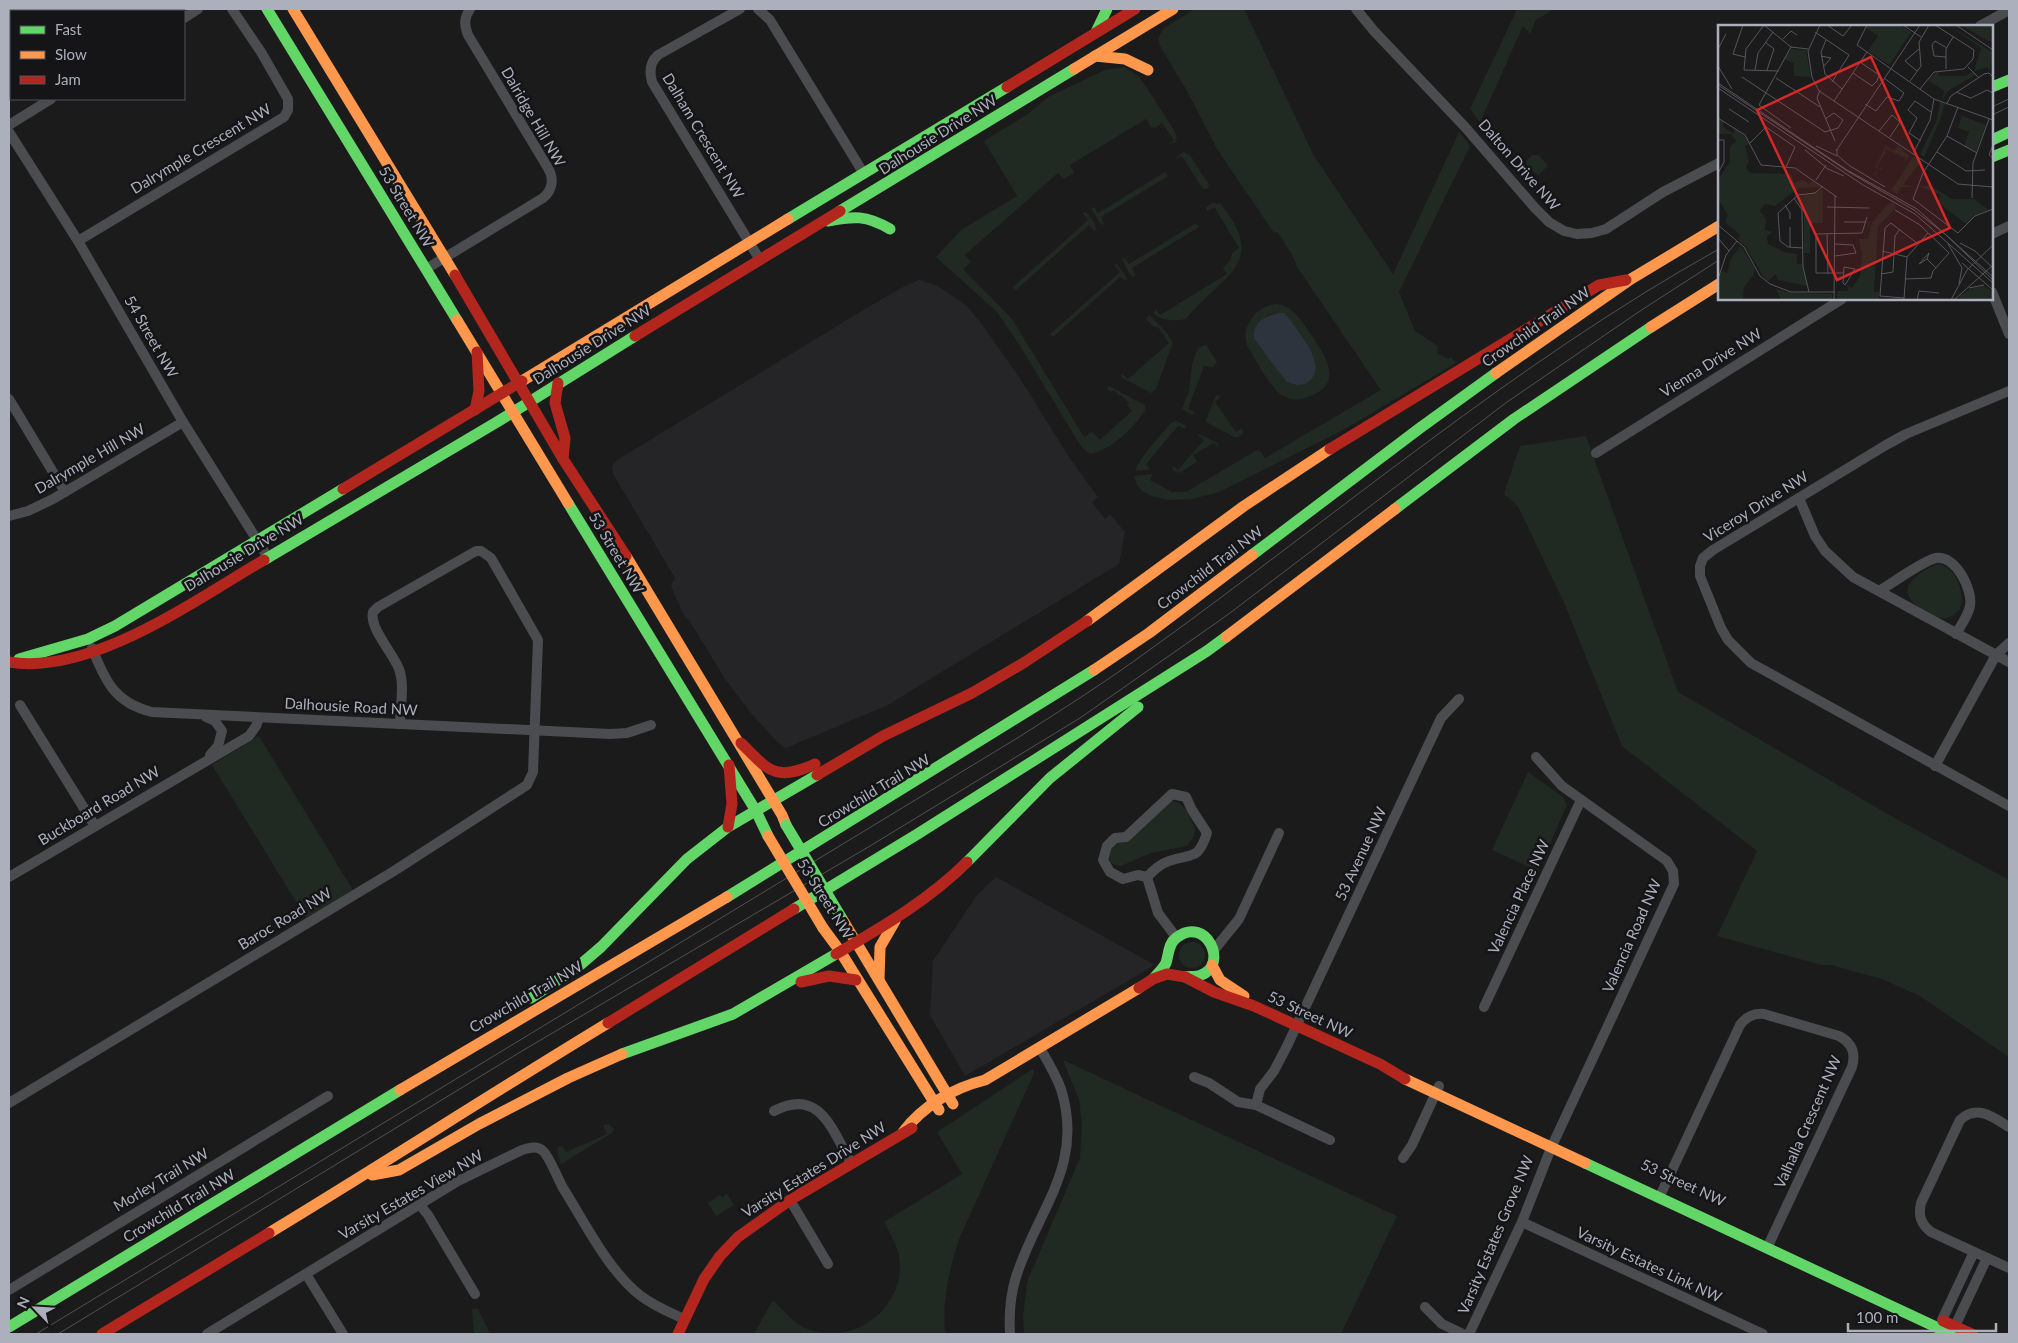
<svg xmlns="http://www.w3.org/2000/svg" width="2018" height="1343" viewBox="0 0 2018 1343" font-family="Lato,sans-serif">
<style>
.built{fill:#252528}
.green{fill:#212923;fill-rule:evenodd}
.water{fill:#2d343e}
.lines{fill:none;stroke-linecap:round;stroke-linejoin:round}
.street{stroke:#4b4c4f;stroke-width:10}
.fast{stroke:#63d668;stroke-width:11}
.slow{stroke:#ff974d;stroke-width:11}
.jam{stroke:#b3261e;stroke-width:11}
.tram{stroke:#505154;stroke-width:1}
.fast-bridge{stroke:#63d668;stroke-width:11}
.slow-bridge{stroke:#ff974d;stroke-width:11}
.labels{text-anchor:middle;stroke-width:5;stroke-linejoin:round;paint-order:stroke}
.street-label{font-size:15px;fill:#acafbc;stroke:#151518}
.inset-road{fill:none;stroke:#55565c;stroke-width:1}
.view{fill:#d62828;fill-opacity:0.15;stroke:#d62828;stroke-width:2.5}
.inset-edge{fill:none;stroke:#acafbc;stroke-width:2.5}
</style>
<rect width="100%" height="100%" fill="#1b1b1c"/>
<g class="built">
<polygon points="919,280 938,286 967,306 984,327 1023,383 1069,457 1098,497 1092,502 1105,519 1110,514 1125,532 1119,564 886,706 786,748 777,742 750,712 725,679 689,620 685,618 671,586 675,578 613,474 612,466 617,460 860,312 903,287"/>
<polygon points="996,877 1155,965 965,1076 930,1015 933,961 977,895"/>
</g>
<g class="green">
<path d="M1195 9H1244L1314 156 1393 274 1459 132 1470 146 1399 292 1415 331 1438 346 1437 353 1448 359 1451 357 1456 363 1345 429 1219 492 1192 499 1170 500 1154 497 1142 491 1137 485 1134 476 1151 474H1153L1150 480 1172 492H1186L1257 450 1261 452 1265 458 1381 390 1297 267C1293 254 1285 243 1277 232L1274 233 1217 149 1187 91 1160 46 1158 38 1164 28Z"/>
<polygon points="1517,9 1554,9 1536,20 1530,34 1523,26 1480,122 1470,109"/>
<path d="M1124 67 1139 76 1174 130 1177 138 1175 139 1176 142 1167 145 1174 140 1162 123 1155 128 1151 127 1146 119 1070 165 1074 173 1064 179 1058 173 965 255 971 262 963 269 1012 319 1084 437 1092 432 1100 440 1132 411 1127 405 1129 403 1121 395 1119 396 1114 390 1111 392 1107 388 1109 386 1145 405V411C1132 429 1113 449 1090 454L1082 448 1017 341 997 312 936 257 961 230 1017 196 984 141 1028 114 1048 97 1105 70Z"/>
<polygon points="1183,152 1190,155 1209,185 1207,189 1203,189 1182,156 1175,159"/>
<polygon points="1532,155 1538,155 1547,164 1547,167 1538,175 1528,167 1526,161"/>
<polygon points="1165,172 1168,176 1101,217 1104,224 1101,225 1091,208 1094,207 1098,213"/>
<path d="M1214 202 1216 204 1220 203C1270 264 1222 274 1186 319 1175 321 1163 322 1154 313L1156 309 1160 315 1227 274 1223 268 1230 261 1232 253 1239 248 1215 208 1207 211 1206 207Z"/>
<path d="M1085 212C1090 214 1096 224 1096 230L1094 231 1089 225 1016 290 1013 287 1088 220 1083 214Z"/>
<polygon points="1196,223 1199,227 1132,268 1135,275 1133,277 1129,273 1122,259 1125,258 1129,264"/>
<polygon points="1116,263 1126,276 1127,281 1120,277 1053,337 1050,334 1120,272 1115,266"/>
<path d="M1277 304C1295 307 1302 322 1312 336 1328 359 1345 387 1304 398 1296 401 1286 399 1279 393 1266 381 1257 361 1247 346 1241 325 1256 306 1277 304ZM1279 313H1284L1267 356 1254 339 1267 315Z"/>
<polygon points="1149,315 1166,332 1173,342 1156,389 1151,393 1121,377 1122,374 1128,379 1169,343 1158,327 1154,327 1146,319"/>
<polygon points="1206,345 1217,362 1213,367 1204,366 1188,409 1195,412 1192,415 1182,409 1189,391 1192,364 1198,348"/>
<polygon points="1216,395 1221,396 1215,402 1236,432 1242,428 1243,433 1239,437 1234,437 1206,422 1206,420"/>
<path d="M1176 421 1185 425 1186 429 1178 426 1146 464 1150 470 1136 471C1135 462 1163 433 1171 423Z"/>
<polygon points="1199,434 1218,443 1219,448 1214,443 1193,455 1197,462 1179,473 1173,470 1172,466 1178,470 1204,440 1198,435"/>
<polygon points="1586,436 1678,692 1900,821 2009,880 2009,1057 1920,996 1882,979 1831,965 1821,965 1717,936 1757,851 1622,746 1565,605 1518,506 1504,494 1520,446"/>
<path d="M1938 564C1956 567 1966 593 1960 609 1955 614 1950 619 1943 618 1937 618 1930 613 1925 610 1891 592 1913 575 1938 564Z"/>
<polygon points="259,736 353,890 306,918 212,765"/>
<polygon points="1528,772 1563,797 1567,805 1538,871 1492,850"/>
<polygon points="1171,800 1179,803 1187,811 1195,829 1194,836 1187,846 1151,853 1121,866 1112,864 1108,858 1110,842"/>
<circle cx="1192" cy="955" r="13"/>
<polygon points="1063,1060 1397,1216 1341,1334 1024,1334 1023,1317 1027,1282 1080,1158 1082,1125 1079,1100"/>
<path d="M1033 1069 1034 1073 960 1237C949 1269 942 1301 945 1334H754L771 1303 774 1301C787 1315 798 1328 817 1332 866 1343 914 1294 896 1246 893 1238 888 1230 884 1222L962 1174 937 1132Z"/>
<polygon points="609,1124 614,1129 612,1133 561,1164 558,1156 558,1147 562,1146 566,1152 607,1134 603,1125"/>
<polygon points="727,1194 734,1205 716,1216 708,1203 720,1195 722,1197"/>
<polygon points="472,1309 478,1309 490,1334 474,1334"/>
</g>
<path class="water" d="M1279 313H1284L1288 317C1298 332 1330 367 1308 382 1301 387 1294 385 1286 381L1254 339C1252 322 1265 316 1279 313Z"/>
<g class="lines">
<g class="street">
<path d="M740 9 658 55C650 62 649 71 652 82L760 260"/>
<polyline points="758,9 770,20 864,174"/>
<polyline points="1356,9 1374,31 1465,127 1535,208 1549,222 1564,231 1577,234 1592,233 1606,229 1663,192 1719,163"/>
<polyline points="184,18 198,9"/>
<polyline points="1980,26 2009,10"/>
<polyline points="9,125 51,99"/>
<polyline points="9,132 78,241 183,422 267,556"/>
<polyline points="1992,234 2009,226"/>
<polyline points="78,241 284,117 288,110 288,99 261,52 232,9"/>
<path d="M426 269 543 198C553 190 554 178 548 168L468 35C464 25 464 18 470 9"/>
<polyline points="1992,292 2009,334"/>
<polyline points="2009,391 1906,434 1886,445 1713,550 1703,558 1700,566 1700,576 1721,628 1728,640 1751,663 2009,806"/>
<polyline points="9,399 65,492"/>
<polyline points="1596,453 1842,299"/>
<polyline points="1799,498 1815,536 1825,551 1853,577 2009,662"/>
<polyline points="9,516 28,511 53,499 183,422"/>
<path d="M1879 591C1893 583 1922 561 1936 558 1956 555 1973 590 1970 606 1968 616 1961 625 1956 634"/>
<path d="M92 648C105 681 115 703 152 712L610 734 627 733 651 725"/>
<polyline points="20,705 95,826"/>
<polyline points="206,717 215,721 222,731 218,746 210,755"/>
<polyline points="1935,766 1996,655 2009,643"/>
<path d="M1172 794 1186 797 1192 810 1207 833C1198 861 1192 853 1169 861 1160 864 1154 870 1147 877L1138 875 1123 879 1110 872 1103 860 1107 846 1115 838 1126 837Z"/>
<polyline points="9,877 249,736 256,726 259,718"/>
<polyline points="1147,877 1158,913 1176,937"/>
<polyline points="1214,950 1239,919 1279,833"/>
<polyline points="1484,1007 1581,800"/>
<polyline points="1194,1077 1209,1083 1238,1102 1256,1105 1330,1140"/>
<path d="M9 1103 394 871 527 785 533 772 538 640 491 558 481 551H476L378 607 373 612C369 628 393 653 399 669 405 685 400 707 400 724"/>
<polyline points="1256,1105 1260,1089 1274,1071 1287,1046 1441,718 1459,699"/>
<path d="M774 1111C820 1087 832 1130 851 1163"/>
<path d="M2009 1127C1993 1117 1977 1104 1960 1120L1921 1203C1918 1216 1921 1224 1931 1232L2009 1268"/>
<polyline points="1403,1158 1412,1145 1439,1086"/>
<path d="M1659 1198 1740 1025C1746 1017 1753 1013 1764 1014L1839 1036C1852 1043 1856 1053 1852 1067L1767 1248"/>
<polyline points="790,1200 828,1264"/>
<polyline points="420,1205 428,1215 475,1294"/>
<polyline points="1522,1222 1763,1334"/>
<polyline points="306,1274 343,1334"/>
<polyline points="9,1290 328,1096"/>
<polyline points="1425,1307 1442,1324 1463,1334"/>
<polyline points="1943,1325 1942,1320 1974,1252"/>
<polyline points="1950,1329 1955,1326 1987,1258"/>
<path d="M207 1334 458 1181 522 1150C529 1148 537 1145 543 1151 549 1156 558 1179 563 1188 584 1221 609 1272 641 1296 654 1306 669 1312 684 1319"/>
<path d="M1010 1334C1009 1315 1010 1296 1016 1277 1037 1210 1085 1166 1061 1089 1056 1075 1048 1062 1040 1048"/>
<polyline points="1469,1334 1522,1222 1551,1148 1674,884 1673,871 1667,861 1562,786 1536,757"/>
</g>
<g class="fast">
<polyline points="267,9 457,320"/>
<polyline points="1096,32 1107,9"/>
<polyline points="1992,87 2009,80"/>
<polyline points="1992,140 2009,132"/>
<polyline points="1992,157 2009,150"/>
<polyline points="840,211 1074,69"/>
<polyline points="788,219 1007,87"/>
<path d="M828 221C854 216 866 215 890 229"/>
<polyline points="568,503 756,811 768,836"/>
<polyline points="1395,509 1514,419 1651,327"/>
<polyline points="1252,555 1420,428 1496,373"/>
<polyline points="264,560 497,422 635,336"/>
<polyline points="19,659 88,639 115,626 343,489"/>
<polyline points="967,862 1050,778 1138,707"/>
<polyline points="727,897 1094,670"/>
<polyline points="794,909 916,835 1207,651 1226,637"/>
<path d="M1154 978C1158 973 1163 969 1166 963 1169 954 1168 944 1176 938 1207 914 1229 966 1201 975 1196 977 1190 976 1185 977"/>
<polyline points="531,998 580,965 601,947 687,859 728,827 817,775"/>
<polyline points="622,1054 733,1014 836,954"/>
<polyline points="1585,1163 1951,1334"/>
<polyline points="9,1327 400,1090"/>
</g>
<g class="slow">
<polyline points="293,9 455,275"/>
<polyline points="1095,56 1125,59 1148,70"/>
<polyline points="1074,69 1173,9"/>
<polyline points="457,320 568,503"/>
<polyline points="1651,327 1719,284"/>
<polyline points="1496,373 1631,279 1719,226"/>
<polyline points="522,381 788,219"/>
<polyline points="626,556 782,815 786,825"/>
<polyline points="1087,621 1244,506 1330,449"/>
<polyline points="1226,637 1395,509"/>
<polyline points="1094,670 1149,633 1252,555"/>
<polyline points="841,917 953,1104"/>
<polyline points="823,928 840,951 939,1110"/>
<polyline points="1212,965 1220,980 1244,996"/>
<polyline points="879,980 880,947 895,921"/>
<polyline points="1405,1079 1585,1163"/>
<polyline points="400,1090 727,897"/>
<path d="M903 1132C923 1106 953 1088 985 1080L1139 988"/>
<polyline points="372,1175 399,1170 479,1124 568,1078 622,1054"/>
<path d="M269 1233C383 1164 494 1092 608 1023"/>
</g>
<g class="jam">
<polyline points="1007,87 1135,9"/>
<polyline points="455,275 563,459 626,556"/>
<polyline points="635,336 840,211"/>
<polyline points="558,383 555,403 565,438 563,459"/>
<polyline points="475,410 479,391 477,352"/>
<polyline points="1330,449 1599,285 1626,280"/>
<polyline points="343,489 522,381"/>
<path d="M9 662C91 676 195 600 264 560"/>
<path d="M741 743C769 771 775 782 815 764"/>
<polyline points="817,775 883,736 972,693 1025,662 1087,621"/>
<polyline points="728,827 732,804 729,765"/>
<path d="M836 954C882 927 929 900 967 862"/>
<polyline points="801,982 829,976 856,980"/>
<polyline points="1139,988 1153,979 1167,974 1185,977 1214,992 1254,1006 1380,1064 1405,1079"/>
<polyline points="608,1023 794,909"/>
<polyline points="1943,1321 1972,1334"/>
<polyline points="102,1334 269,1233"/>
<polyline points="678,1334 704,1279 720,1256 738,1237 790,1200 912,1128"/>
</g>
<g class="tram">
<polyline points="1992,107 2009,99"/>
<polyline points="1992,115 2009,107"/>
<path d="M36 1334 1019 737C1063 709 1107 681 1148 651 1337 515 1516 362 1719 249"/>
<polyline points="58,1334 522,1051 870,846 1080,718 1226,616 1507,402 1640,311 1719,260"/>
</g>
<polyline class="fast-bridge" points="786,825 841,917"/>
<polyline class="slow-bridge" points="768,836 823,928"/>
</g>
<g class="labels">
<g class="street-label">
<text transform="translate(533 117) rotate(60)" y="5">Dalridge Hill NW</text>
<text transform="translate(938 135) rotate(-32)" y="5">Dalhousie Drive NW</text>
<text transform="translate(703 136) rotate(59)" y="5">Dalham Crescent NW</text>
<text transform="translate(201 149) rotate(-31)" y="5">Dalrymple Crescent NW</text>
<text transform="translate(1519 165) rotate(49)" y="5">Dalton Drive NW</text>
<text transform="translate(406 207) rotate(59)" y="5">53 Street NW</text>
<text transform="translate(1536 327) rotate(-35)" y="5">Crowchild Trail NW</text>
<text transform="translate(151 337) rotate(60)" y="5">54 Street NW</text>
<text transform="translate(592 345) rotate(-32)" y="5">Dalhousie Drive NW</text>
<text transform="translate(1711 363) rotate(-32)" y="5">Vienna Drive NW</text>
<text transform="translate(90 459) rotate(-30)" y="5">Dalrymple Hill NW</text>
<text transform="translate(1756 507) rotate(-32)" y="5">Viceroy Drive NW</text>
<text transform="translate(244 553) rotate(-31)" y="5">Dalhousie Drive NW</text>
<text transform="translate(616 553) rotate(59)" y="5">53 Street NW</text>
<text transform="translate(1210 568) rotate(-37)" y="5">Crowchild Trail NW</text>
<text transform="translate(351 707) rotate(3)" y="5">Dalhousie Road NW</text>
<text transform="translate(874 791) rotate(-31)" y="5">Crowchild Trail NW</text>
<text transform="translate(99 806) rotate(-31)" y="5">Buckboard Road NW</text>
<text transform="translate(1361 854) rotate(-65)" y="5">53 Avenue NW</text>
<text transform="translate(1519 897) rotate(-65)" y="5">Valencia Place NW</text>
<text transform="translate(825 899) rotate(58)" y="5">53 Street NW</text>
<text transform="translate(285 919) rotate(-31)" y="5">Baroc Road NW</text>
<text transform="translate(1632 936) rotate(-66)" y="5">Valencia Road NW</text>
<text transform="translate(526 997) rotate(-30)" y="5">Crowchild Trail NW</text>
<text transform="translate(1310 1015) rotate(25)" y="5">53 Street NW</text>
<text transform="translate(1808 1122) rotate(-66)" y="5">Valhalla Crescent NW</text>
<text transform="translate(814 1170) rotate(-32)" y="5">Varsity Estates Drive NW</text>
<text transform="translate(161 1180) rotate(-31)" y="5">Morley Trail NW</text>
<text transform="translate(1683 1183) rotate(25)" y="5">53 Street NW</text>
<text transform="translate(411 1195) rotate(-30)" y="5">Varsity Estates View NW</text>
<text transform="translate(179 1206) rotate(-31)" y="5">Crowchild Trail NW</text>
<text transform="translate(1496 1235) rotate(-67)" y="5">Varsity Estates Grove NW</text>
<text transform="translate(1649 1265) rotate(25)" y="5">Varsity Estates Link NW</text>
</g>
</g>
<g transform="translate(1718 25)">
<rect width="275" height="275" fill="#1b1b1c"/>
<path d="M150 0H182L193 7 171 40 150 26 160 11 148 3ZM231 0 275 28 272 47 269 42 256 46 263 23ZM243 0H275V16H270ZM73 24 88 25 93 52 76 51V38L66 34ZM220 46 221 51H247L254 47 257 50 230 66 224 75 226 66 210 55ZM222 77 227 79 222 95 206 132 202 129 219 95ZM244 91 268 100 258 126 246 122 251 107 240 103ZM0 94 6 96 5 102 16 109 17 103 27 112 31 119 27 121 31 136 28 143 32 148 73 149 76 158 84 155 91 159 94 156 103 162 80 163 57 181 47 179 42 186 48 194 47 205 55 207 49 211 50 219 66 227 79 229V239H84L90 261 60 255 58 249 50 256 46 253 28 222 19 214 22 210 7 197 10 190 0 174V155L12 137V121L18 116 13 109H0ZM168 121 176 126 180 121 191 131 187 137 188 133 168 124 166 130 159 141 162 144 164 141V145L161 144 157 142ZM195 132 203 136 185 160 198 162H183L179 169 158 152 156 148 157 147 163 148 159 147 158 152 174 164ZM201 161H213L234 174H256L271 185 259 189 248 199 219 177 223 170ZM105 164V198H92V228H86V182L78 173ZM175 178 178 183 160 201 156 267H161V275H119V266H130L129 260 134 263 142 251 144 230 141 214H150L154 198 170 179ZM23 221 37 244 35 251 26 262 25 275H0V252L4 246 9 248 13 233ZM265 261 275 266V275L242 273 241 271 252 264ZM58 264 75 268 114 269V275H63Z" fill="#212923"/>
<path class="inset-road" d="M25 0 15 29 27 32M46 0 28 24 26 45 61 46M46 0 73 22 90 24M102 0 90 26 94 52 101 66 240 159 275 162M109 0 125 11 134 0M149 0 139 20 216 74 275 95M185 0 203 12M238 0 275 25M97 7 131 30 114 57M65 14 73 6 79 10M108 15 103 27 107 49 124 64M47 17 56 24 49 45M0 24 8 9M103 31 113 33 106 41M228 32 216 31 214 20 217 16 229 23M0 41 14 64M250 42 261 53M228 44V24L235 12M37 45 40 28 55 7M199 46 187 36 201 24M135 48 154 61 159 56 161 50 142 37M24 52 107 107 120 103 125 95 116 88 107 94M58 53 102 82M192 56 203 41 201 17 211 0M0 58 129 145 199 184 275 252M0 60 131 147 196 185 227 209 275 255M0 63 145 160 197 189 275 258M202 64 216 47 246 44 255 34 256 25 217 0M102 65 99 73 117 116M238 67 253 73 269 65 275 68M116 76 149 27M229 78 233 71 266 49 271 48 275 52M147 79 158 86 169 72 181 76 186 68 166 53M240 82 229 111 205 148 195 174 240 208 257 191 275 184M11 84 31 97M0 93 27 110 43 140 77 143 119 172M73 103 41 80 73 22M161 106 174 90 182 97 172 112M229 111 259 128M0 115H6V137L0 148M203 116 191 108 199 93 190 85 197 76 213 87M32 118 48 102 77 122 68 142M275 120 271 130 275 133M98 121 119 131M119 124V130L132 141 167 162M87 125 110 144 126 151M197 125 212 95 216 74M118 126 202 0M219 127 248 146 267 145M98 155 108 140M76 173 84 185 85 242 91 267M254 173 255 138 271 94M67 180 72 188V194M109 182 151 183M177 185 202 200 231 228 215 246 213 253 187 254M126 197H147M0 200 26 222 42 251 52 259 73 267H117M109 209 110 249M0 213 11 226M242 218 257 226 275 243M117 219 135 220 138 228 117 231M230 219 244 243 241 259M72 222V202M85 223 70 222 62 216 60 188 80 170 97 168 105 161M164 226 189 232M209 234 201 239 211 228 209 234 218 243M244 238 275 265M126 242 137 244 127 260 125 258ZM125 248H98V209L144 208 149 192M163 249 175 247 177 211 182 204M1 251 8 230 19 216M251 263 266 260M186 273 162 271 167 203 173 198 200 219M186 274 189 232 210 208M116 275 117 171M199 275 201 266 221 268M233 275 249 245 275 220M236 275 275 240"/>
<path class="view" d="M153 32 232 203 119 255 39 85Z"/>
<rect width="275" height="275" class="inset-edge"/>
</g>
<rect width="2018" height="1343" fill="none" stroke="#acafbc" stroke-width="20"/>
<rect x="10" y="10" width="175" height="90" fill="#151518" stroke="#51535a"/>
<rect x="20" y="26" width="25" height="8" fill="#63d668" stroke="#51535a"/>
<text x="55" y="35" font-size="15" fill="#acafbc">Fast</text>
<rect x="20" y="51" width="25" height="8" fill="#ff974d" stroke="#51535a"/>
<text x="55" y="60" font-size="15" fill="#acafbc">Slow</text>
<rect x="20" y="76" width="25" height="8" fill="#b3261e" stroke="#51535a"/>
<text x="55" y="85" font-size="15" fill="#acafbc">Jam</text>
<g transform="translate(35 1308) rotate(295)" stroke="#151518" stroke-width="4" paint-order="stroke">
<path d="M0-4L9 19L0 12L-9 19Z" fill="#acafbc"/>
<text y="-8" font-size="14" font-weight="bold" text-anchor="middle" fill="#acafbc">N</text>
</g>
<path d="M1848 1323v8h148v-8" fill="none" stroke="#acafbc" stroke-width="2.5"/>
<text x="1856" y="1323" font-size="15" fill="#acafbc" stroke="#151518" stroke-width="4" paint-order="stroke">100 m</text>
</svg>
